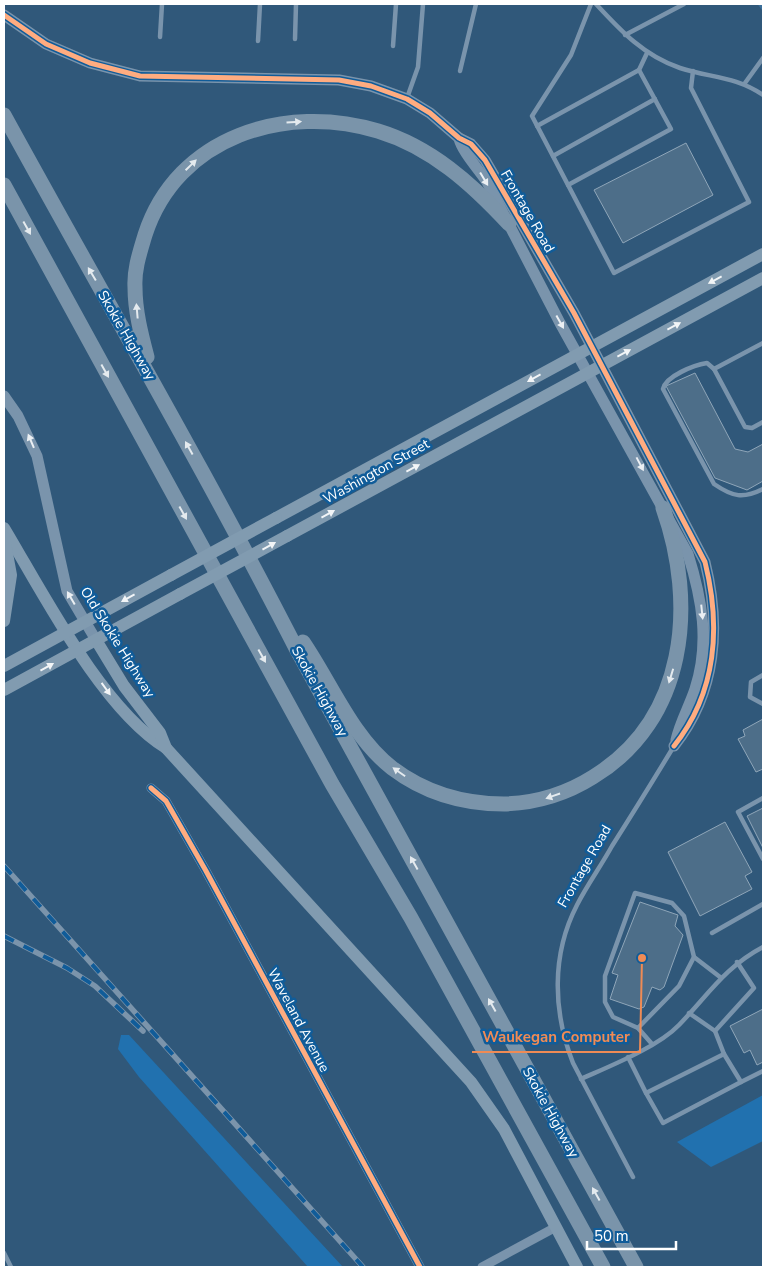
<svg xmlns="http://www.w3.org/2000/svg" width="767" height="1271" viewBox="0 0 767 1271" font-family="'Nunito Sans',sans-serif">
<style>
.green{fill:#2171af}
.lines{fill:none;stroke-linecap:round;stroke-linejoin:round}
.stream{stroke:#3b6f9a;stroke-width:4}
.building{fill:#4d6e89;stroke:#8fa6b9}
.service{stroke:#7a94ac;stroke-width:4.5}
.minor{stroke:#7a94ac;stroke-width:9}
.tertiary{stroke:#7a94ac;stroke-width:11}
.secondary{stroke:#819bb0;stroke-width:12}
.trunk{stroke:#7a94aa;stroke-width:15}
.rail-casing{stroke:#7b94ab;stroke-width:5.5}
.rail{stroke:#105c99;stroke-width:4;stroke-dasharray:11;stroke-linecap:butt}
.secondary-bridge{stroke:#819bb0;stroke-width:12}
.cycleway-casing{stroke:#105c99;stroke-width:8}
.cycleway{stroke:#ffac80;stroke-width:5}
.oneway{fill:#e4eaee}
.oneway2{fill:#ebeff3}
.oneway3{fill:#f2f5f7}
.labels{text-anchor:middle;stroke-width:5;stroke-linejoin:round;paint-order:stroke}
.street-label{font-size:14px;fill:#fff;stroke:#105c99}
.leader{fill:none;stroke:#ef8b55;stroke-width:2}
.callout-dot{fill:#ef8b55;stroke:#105c99;stroke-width:2}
.callout-label{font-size:15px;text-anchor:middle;font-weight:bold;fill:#ef8b55;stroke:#105c99;stroke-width:5;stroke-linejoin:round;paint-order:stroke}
</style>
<rect width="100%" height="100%" fill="#30587a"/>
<g class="green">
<polygon points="121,1035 129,1035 343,1267 308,1267 139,1077 118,1049"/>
<polygon points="763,1095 763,1141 711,1167 677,1142"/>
</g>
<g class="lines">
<polyline class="stream" points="760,4 763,8"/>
</g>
<g class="building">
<polygon points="686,143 713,195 623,243 594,190"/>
<polygon points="695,373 735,449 748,452 763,444 763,481 747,490 715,478 666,386"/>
<polygon points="763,719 763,769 756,772 738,739 745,736 743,730"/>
<polygon points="763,808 763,848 747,816"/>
<polygon points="725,822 752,872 745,876 752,889 700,916 668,852"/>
<polygon points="640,902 678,915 675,926 683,935 664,987 660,990 652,987 644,1007 639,1009 610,999 618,975 612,973"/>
<polygon points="763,1009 763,1062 757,1065 750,1050 744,1053 730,1026"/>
</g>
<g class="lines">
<g class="service">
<polyline points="591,4 571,55 532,116 614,273 749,202 691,88 693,71"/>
<path d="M596 4C621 31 644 56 680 68 711 78 735 76 763 95"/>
<polyline points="625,35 684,4"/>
<polyline points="160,37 162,4"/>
<polyline points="295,39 296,4"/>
<polyline points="258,41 260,4"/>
<polyline points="393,46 396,4"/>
<polyline points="460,71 476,4"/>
<polyline points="745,83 763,58"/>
<polyline points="407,98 418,67 423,4"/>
<polyline points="537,126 639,70"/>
<polyline points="553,156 655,99"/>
<polyline points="568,185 671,129 639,70 647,53"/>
<polyline points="763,343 714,369 745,427 752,428 763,422"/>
<path d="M714 369 707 363C694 365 666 376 663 389L714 484C733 497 743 499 763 489"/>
<polyline points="763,675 751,682 750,697 763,704"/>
<polyline points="763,798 738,812 763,859"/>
<polyline points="712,933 763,904"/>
<polyline points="737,962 754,988 715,1031 724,1054 741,1082 763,1071"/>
<polyline points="689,1013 715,1031"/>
<polyline points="638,1028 679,986 694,957"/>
<polyline points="652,1044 638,1028 613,1017 605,1002 605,976 635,893 672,903 684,916 694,957 720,977"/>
<polyline points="628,1057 646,1093 724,1054"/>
<path d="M581 1079C610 1066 658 1047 679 1025 708 995 725 967 763 947"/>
<polyline points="646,1093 663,1123 741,1082"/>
<path d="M633 1177 573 1063C553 1012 551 955 577 905 587 885 601 866 612 846 633 813 654 779 674 746"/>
<polyline points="4,1253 11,1267"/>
</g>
<g class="minor">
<polyline points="151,788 166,801 206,871 420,1267"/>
<polyline points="482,1267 556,1227"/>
</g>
<g class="tertiary">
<path d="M4 15 46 44 90 63 140 76 339 80 371 86 407 99 430 113 459 138 471 144 485 160 574 313 705 562C721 626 717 692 674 746"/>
<path d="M459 138C461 150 479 170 487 182L560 323 688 554C702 599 710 643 695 689 689 707 680 722 676 740"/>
<polyline points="4,396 18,416 37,456 67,591 96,640"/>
</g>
<g class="secondary">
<polyline points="276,518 763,254"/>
<path d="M4 528C43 593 102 709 166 748L471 1082 504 1129 577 1267"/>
<polyline points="287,536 763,278"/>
<polyline points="4,621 11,575 4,537"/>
<polyline points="96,640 124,686 160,733 166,748"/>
<polyline points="4,666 171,575"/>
<polyline points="4,690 180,594"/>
</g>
<g class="trunk">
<path d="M4 115C102 294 205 470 298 652L636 1267"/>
<polyline points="4,185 332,784 411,918 603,1267"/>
<path d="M147 357C141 334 135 311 135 287 134 269 140 252 145 235 177 136 286 103 378 131 431 147 472 184 509 224"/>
<path d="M303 642C331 683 352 737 392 768 425 793 463 804 504 804 537 803 566 794 593 777 687 720 697 604 663 508"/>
</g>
<g class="rail-casing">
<g id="rail">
<polyline points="4,866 363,1267"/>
<polyline points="4,936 67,968 95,986 143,1031"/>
</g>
</g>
<use href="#rail" class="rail"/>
<g class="secondary-bridge">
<polyline points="171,575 276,518"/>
<polyline points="180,594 287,536"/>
</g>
<g class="cycleway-casing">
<g id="cycleway">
<path d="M4 15 46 44 90 63 140 76 339 80 371 86 407 99 430 113 459 138 471 144 485 160 574 313 705 562C721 626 717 692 674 746"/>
<polyline points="151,788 166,801 206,871 420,1267"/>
</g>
</g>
<use href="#cycleway" class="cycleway"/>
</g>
<defs><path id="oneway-solid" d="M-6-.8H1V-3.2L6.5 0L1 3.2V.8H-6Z" transform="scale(1.25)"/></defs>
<g class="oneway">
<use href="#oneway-solid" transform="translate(294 122) rotate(-4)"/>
<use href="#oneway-solid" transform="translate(191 165) rotate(-44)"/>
<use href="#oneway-solid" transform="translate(27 228) rotate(61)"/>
<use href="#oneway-solid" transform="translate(92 274) rotate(-121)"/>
<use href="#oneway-solid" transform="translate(137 311) rotate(-95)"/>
<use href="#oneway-solid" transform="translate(105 371) rotate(61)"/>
<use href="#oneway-solid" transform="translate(189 448) rotate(-119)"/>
<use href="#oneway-solid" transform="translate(183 513) rotate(61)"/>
<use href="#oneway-solid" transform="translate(262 656) rotate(61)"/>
<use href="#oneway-solid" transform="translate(671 676) rotate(107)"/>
<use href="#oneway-solid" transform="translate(399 772) rotate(-145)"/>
<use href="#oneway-solid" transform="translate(553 796) rotate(161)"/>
<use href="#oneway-solid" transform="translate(414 863) rotate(-119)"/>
<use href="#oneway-solid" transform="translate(492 1005) rotate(-119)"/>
<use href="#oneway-solid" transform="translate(596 1194) rotate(-119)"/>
</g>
<g class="oneway2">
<use href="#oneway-solid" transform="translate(484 179) rotate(59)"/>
<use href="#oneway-solid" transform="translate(560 322) rotate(61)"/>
<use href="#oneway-solid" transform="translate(31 441) rotate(-113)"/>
<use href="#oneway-solid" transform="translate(640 464) rotate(62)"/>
<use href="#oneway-solid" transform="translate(71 598) rotate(-120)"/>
<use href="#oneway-solid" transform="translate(702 612) rotate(84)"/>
</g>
<g class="oneway3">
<use href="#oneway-solid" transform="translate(715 280) rotate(152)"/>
<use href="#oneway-solid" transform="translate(674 326) rotate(-28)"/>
<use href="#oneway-solid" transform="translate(624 353) rotate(-28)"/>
<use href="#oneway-solid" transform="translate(534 378) rotate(151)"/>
<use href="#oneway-solid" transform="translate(413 468) rotate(-28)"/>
<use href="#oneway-solid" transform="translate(328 514) rotate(-29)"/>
<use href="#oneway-solid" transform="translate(269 546) rotate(-29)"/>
<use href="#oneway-solid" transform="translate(128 598) rotate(151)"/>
<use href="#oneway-solid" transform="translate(47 667) rotate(-29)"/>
<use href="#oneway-solid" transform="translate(106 689) rotate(54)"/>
</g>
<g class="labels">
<g class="street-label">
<text transform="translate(528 211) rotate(60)" y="5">Frontage Road</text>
<text transform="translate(127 335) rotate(60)" y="5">Skokie Highway</text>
<text transform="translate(376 471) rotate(-29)" y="5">Washington Street</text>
<text transform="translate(118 642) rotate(58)" y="5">Old Skokie Highway</text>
<text transform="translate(320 691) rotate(61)" y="5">Skokie Highway</text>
<text transform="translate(584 866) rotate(-60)" y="5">Frontage Road</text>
<text transform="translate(299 1020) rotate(62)" y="5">Waveland Avenue</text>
<text transform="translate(551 1112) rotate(61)" y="5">Skokie Highway</text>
</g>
</g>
<path class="leader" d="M642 958L640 1052H472"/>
<circle class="callout-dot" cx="642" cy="958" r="5"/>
<g class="callout-label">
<text x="556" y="1042">Waukegan Computer</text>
</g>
<rect width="767" height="1271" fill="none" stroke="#ffffff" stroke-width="10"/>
<path d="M587 1241v8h89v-8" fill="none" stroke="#ffffff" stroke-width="2.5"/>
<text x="594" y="1241" font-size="15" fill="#ffffff" stroke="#105c99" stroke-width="4" paint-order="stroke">50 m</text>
</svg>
